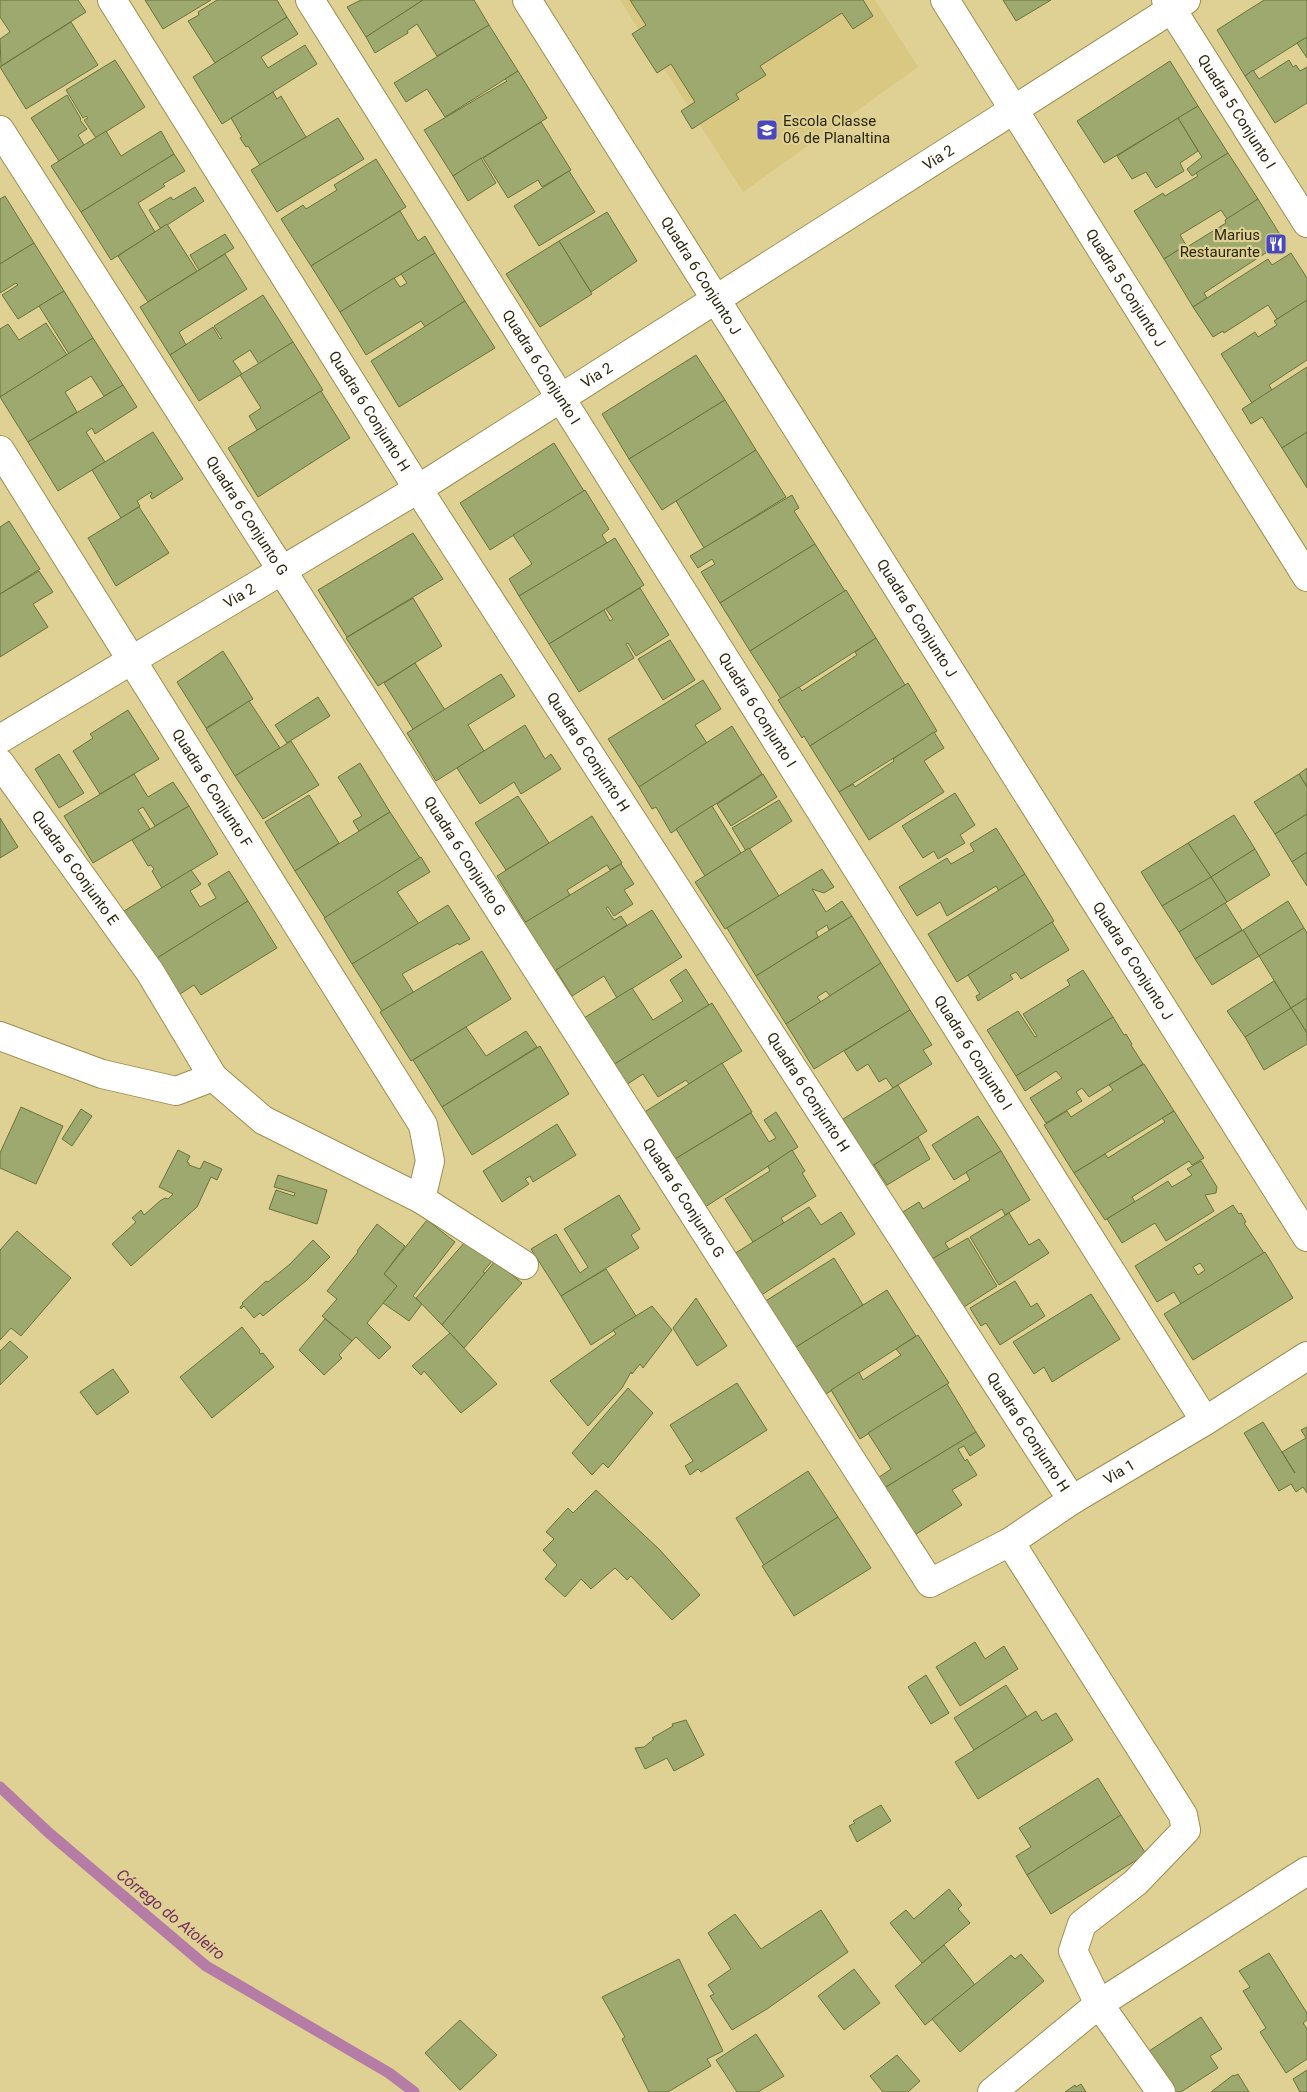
<svg xmlns="http://www.w3.org/2000/svg" width="1307" height="2092" viewBox="0 0 1307 2092" font-family="Roboto,sans-serif">
<style>
.built{fill:#d8c882}
.lines{fill:none;stroke-linecap:round;stroke-linejoin:round}
.stream{stroke:#b57ca5;stroke-width:11}
.building{fill:#9da96e;stroke:#6a733a;fill-rule:evenodd}
.street-casing{stroke:#9c8e53;stroke-width:30}
.street{stroke:#fff;stroke-width:28}
.labels{text-anchor:middle;stroke-width:4.5;stroke-linejoin:round;paint-order:stroke}
.street-label{font-size:15px;fill:#2c260d;stroke:#ded193}
.poi-label{font-size:15px;fill:#2c260d;stroke:#ded193;text-anchor:start}
.water-label{font-size:16px;font-style:italic;fill:#732d63;stroke:#ded193}
</style>
<rect width="100%" height="100%" fill="#ded193"/>
<polygon class="built" points="620,0 875,0 918,67 743,192"/>
<g class="lines">
<polyline class="stream" points="0,1787 49,1833 206,1966 389,2073 414,2092"/>
</g>
<g class="building">
<polygon points="0,0 78,0 86,12 1,66 0,39 10,32 0,17"/>
<polygon points="145,0 211,0 163,29"/>
<polygon points="217,0 277,0 287,17 215,63 188,21 199,15 198,12"/>
<polygon points="361,0 423,0 366,37 347,7"/>
<polygon points="423,0 474,0 489,25 437,56 417,24 407,31 408,33 375,53 366,37"/>
<polygon points="630,0 863,0 873,16 853,29 842,13 760,66 766,75 736,94 739,99 692,129 681,111 695,102 671,64 657,73 632,34 646,25"/>
<polygon points="1003,0 1051,0 1016,21"/>
<polygon points="1264,0 1307,0 1307,37 1245,76 1217,30"/>
<polygon points="287,17 298,34 261,57 268,68 305,45 317,64 222,124 193,77"/>
<polygon points="71,22 98,65 26,109 0,67"/>
<polygon points="489,25 518,71 445,117 427,89 406,102 394,83"/>
<polygon points="1307,37 1307,58 1297,43"/>
<polygon points="115,60 145,107 96,138 84,120 88,118 86,116 83,118 66,90"/>
<polygon points="1289,60 1293,67 1296,65 1300,71 1307,67 1307,103 1275,123 1245,76 1253,70 1259,79"/>
<polygon points="1170,61 1198,106 1104,163 1077,121"/>
<polygon points="518,71 547,118 453,176 424,130 507,81 505,79"/>
<polygon points="273,92 277,99 281,96 306,137 260,165 248,146 246,147 240,138 242,137 231,118"/>
<polygon points="67,95 81,119 80,120 87,129 78,135 84,145 59,161 31,118"/>
<polygon points="1198,106 1228,153 1192,176 1187,169 1202,157 1178,118"/>
<polygon points="338,118 364,159 277,212 251,170"/>
<polygon points="1178,118 1198,151 1180,163 1184,171 1156,188 1146,172 1132,179 1117,156"/>
<polygon points="541,122 571,170 542,187 538,180 508,198 483,158"/>
<polygon points="106,131 121,156 161,131 174,154 81,212 51,166"/>
<polygon points="1228,153 1258,199 1227,219 1221,210 1180,235 1186,245 1164,259 1134,211 1163,193 1165,196 1198,176 1196,173"/>
<polygon points="174,154 185,171 163,184 165,186 138,203 155,232 111,260 81,212"/>
<polygon points="481,158 496,183 468,201 453,176"/>
<polygon points="376,159 406,207 311,266 281,219 303,205 306,209 337,190 334,185"/>
<polygon points="569,171 595,212 539,246 514,206"/>
<polygon points="195,187 204,201 161,229 149,210 171,197 173,200"/>
<polygon points="5,196 34,243 0,264 0,199"/>
<polygon points="1258,199 1284,241 1204,293 1207,298 1193,307 1164,259 1186,245 1187,247 1226,223 1225,220"/>
<polygon points="400,211 418,241 425,236 435,253 340,312 311,266"/>
<polygon points="607,212 637,261 591,292 559,241"/>
<polygon points="167,224 197,271 148,302 118,256"/>
<polygon points="225,234 234,248 199,270 190,255"/>
<polygon points="559,241 592,294 540,327 506,274"/>
<polygon points="34,243 64,291 18,319 2,295 18,285 16,283 0,293 0,264"/>
<polygon points="435,253 465,301 425,327 421,321 366,355 340,312 394,278 400,287 407,283 401,274"/>
<polygon points="1291,253 1307,278 1307,301 1277,319 1268,305 1224,333 1223,331 1213,337 1193,307 1268,259 1272,265"/>
<polygon points="225,254 247,289 179,332 186,345 170,355 140,307"/>
<polygon points="64,291 93,338 69,354 39,306"/>
<polygon points="263,295 293,342 259,364 250,350 233,361 242,374 199,401 170,355 213,327 220,339 222,338 214,326"/>
<polygon points="1307,300 1307,360 1269,385 1272,390 1252,403 1221,354 1255,332 1258,337 1277,325 1274,321"/>
<polygon points="465,301 495,348 399,407 371,361"/>
<polygon points="46,323 67,355 0,397 0,329 8,324 19,340"/>
<polygon points="93,338 123,385 104,396 91,376 65,392 77,412 28,442 0,397"/>
<polygon points="293,342 323,390 257,430 249,416 261,408 240,375"/>
<polygon points="696,355 725,400 629,459 602,414"/>
<polygon points="1307,367 1307,432 1282,448 1262,417 1251,424 1242,409"/>
<polygon points="123,385 137,407 95,434 92,428 86,432 105,462 58,491 28,442"/>
<polygon points="321,391 350,438 258,497 228,448"/>
<polygon points="725,400 756,450 662,510 629,459"/>
<polygon points="153,432 183,479 152,499 150,496 152,494 151,492 137,501 140,506 121,518 92,470"/>
<polygon points="1307,432 1307,488 1282,448"/>
<polygon points="554,443 584,491 490,550 460,503"/>
<polygon points="756,450 786,497 704,548 676,501"/>
<polygon points="585,490 609,529 602,535 607,543 519,596 509,579 532,564 513,535"/>
<polygon points="792,495 799,508 794,511 815,544 720,603 701,572 715,564 712,559 698,568 690,556"/>
<polygon points="139,507 169,553 116,586 88,538"/>
<polygon points="9,521 40,569 0,594 0,527"/>
<polygon points="413,533 443,579 347,637 318,590"/>
<polygon points="615,538 644,585 549,644 519,596"/>
<polygon points="815,544 845,591 750,651 720,603"/>
<polygon points="39,571 53,592 33,604 48,627 0,657 0,594"/>
<polygon points="640,588 669,635 636,656 628,643 626,644 634,658 579,692 549,644 604,610 610,621 613,619 606,609"/>
<polygon points="846,590 876,638 781,699 750,651"/>
<polygon points="413,598 442,646 378,686 346,638"/>
<polygon points="876,638 905,685 810,746 804,736 802,738 778,700 799,687 802,691 857,655 855,652"/>
<polygon points="670,640 695,680 663,700 638,659"/>
<polygon points="223,651 253,699 206,728 177,682"/>
<polygon points="415,663 445,710 413,729 384,683"/>
<polygon points="501,674 515,696 468,725 484,751 436,781 407,733"/>
<polygon points="703,680 721,709 695,725 707,743 639,787 608,739"/>
<polygon points="908,683 937,731 839,792 810,746"/>
<polygon points="318,697 330,716 287,743 275,725"/>
<polygon points="249,701 280,748 235,776 206,729"/>
<polygon points="128,710 159,759 100,794 73,751 93,738 90,734"/>
<polygon points="525,725 545,759 551,754 561,769 521,794 514,782 480,804 457,768"/>
<polygon points="732,726 762,774 671,833 656,807 652,809 639,787"/>
<polygon points="934,732 944,748 924,761 944,792 869,840 839,792 853,784 855,787 894,761 893,759"/>
<polygon points="291,741 319,785 263,819 235,776"/>
<polygon points="59,754 84,793 59,808 35,769"/>
<polygon points="360,763 390,812 359,831 353,821 362,816 338,777"/>
<polygon points="1307,768 1307,787 1299,774"/>
<polygon points="134,774 148,797 173,782 189,806 155,826 143,807 138,810 150,829 93,863 64,816"/>
<polygon points="763,774 777,797 731,826 717,804"/>
<polygon points="1299,774 1307,787 1307,814 1275,834 1254,802"/>
<polygon points="955,793 975,825 960,835 965,843 938,859 934,851 923,858 902,826"/>
<polygon points="309,795 339,843 295,871 265,822"/>
<polygon points="518,796 549,843 506,870 475,823"/>
<polygon points="779,800 792,821 746,851 732,828"/>
<polygon points="189,806 218,854 162,888 152,871 154,869 151,865 148,866 132,840"/>
<polygon points="712,806 741,853 705,876 676,829"/>
<polygon points="390,812 420,858 325,918 295,871"/>
<polygon points="1307,814 1307,852 1292,862 1275,834"/>
<polygon points="1234,815 1255,849 1211,877 1188,843"/>
<polygon points="592,816 622,863 610,870 607,865 567,890 570,895 526,923 497,876"/>
<polygon points="0,818 18,847 0,858"/>
<polygon points="996,828 1025,874 999,891 996,886 947,916 940,902 917,916 899,887 947,858 951,864 974,851 970,844"/>
<polygon points="1188,843 1211,877 1162,906 1141,872"/>
<polygon points="749,848 779,896 725,929 695,882"/>
<polygon points="1255,849 1270,875 1227,902 1211,877"/>
<polygon points="1307,852 1307,886 1292,862"/>
<polygon points="421,857 430,872 397,892 419,924 352,964 324,918"/>
<polygon points="621,864 634,884 624,890 633,904 614,916 608,907 606,908 614,920 621,916 627,925 554,972 524,923"/>
<polygon points="822,869 834,887 824,893 812,889 826,912 842,901 852,916 829,930 827,925 816,932 818,937 756,976 727,928"/>
<polygon points="191,870 201,884 190,891 200,907 216,898 208,884 229,871 248,901 154,960 124,911"/>
<polygon points="1025,874 1054,921 957,982 928,934"/>
<polygon points="1211,877 1227,902 1179,932 1162,906"/>
<polygon points="248,901 277,948 201,995 194,985 177,996 154,960"/>
<polygon points="1288,901 1304,928 1259,956 1243,930"/>
<polygon points="1225,903 1242,930 1195,959 1179,932"/>
<polygon points="448,905 470,939 459,945 458,943 402,974 414,993 382,1011 352,964"/>
<polygon points="652,910 682,957 617,998 604,976 572,996 556,970"/>
<polygon points="852,916 881,963 830,996 826,991 817,997 821,1002 786,1024 756,976"/>
<polygon points="1052,922 1069,950 1021,979 1016,972 1010,975 1013,979 978,1001 976,996 980,994 968,975"/>
<polygon points="1304,928 1307,933 1307,998 1291,1008 1259,956"/>
<polygon points="1243,930 1259,956 1212,985 1195,959"/>
<polygon points="482,951 511,999 411,1061 380,1012"/>
<polygon points="881,963 910,1010 814,1069 786,1024"/>
<polygon points="686,969 709,1005 613,1065 584,1018 632,988 653,1020 683,1001 670,980"/>
<polygon points="1083,970 1113,1017 1016,1076 987,1030 1018,1011 1035,1037 1037,1036 1023,1014 1070,985 1067,980"/>
<polygon points="1274,981 1291,1008 1245,1037 1227,1011"/>
<polygon points="1307,998 1307,1033 1291,1008"/>
<polygon points="712,1003 742,1051 689,1084 686,1080 658,1097 643,1074 626,1085 613,1065"/>
<polygon points="1291,1008 1307,1033 1307,1044 1264,1070 1245,1037"/>
<polygon points="910,1010 932,1045 923,1050 932,1064 893,1088 886,1078 879,1082 868,1064 857,1071 844,1051"/>
<polygon points="1113,1017 1124,1035 1126,1034 1132,1044 1131,1045 1143,1064 1089,1097 1082,1088 1076,1092 1082,1101 1046,1123 1030,1098 1062,1078 1056,1071 1025,1091 1016,1076"/>
<polygon points="466,1027 486,1056 526,1031 537,1047 442,1107 413,1060"/>
<polygon points="540,1046 569,1094 472,1155 442,1107"/>
<polygon points="722,1063 752,1112 675,1159 643,1113"/>
<polygon points="1144,1064 1174,1111 1074,1173 1044,1125 1067,1111 1071,1117 1113,1090 1109,1085"/>
<polygon points="898,1085 927,1131 872,1166 843,1119"/>
<polygon points="21,1107 63,1126 36,1184 0,1168 0,1153"/>
<polygon points="81,1109 92,1116 72,1146 62,1139"/>
<polygon points="1174,1111 1204,1158 1192,1165 1189,1161 1132,1197 1135,1202 1105,1220 1074,1173 1105,1154 1108,1158 1165,1122 1162,1118"/>
<polygon points="776,1112 798,1147 702,1209 675,1159 751,1113 769,1142 776,1138 764,1120"/>
<polygon points="978,1116 1001,1151 954,1180 932,1145"/>
<polygon points="557,1124 576,1155 533,1182 530,1176 525,1179 529,1184 502,1202 483,1171"/>
<polygon points="918,1137 930,1159 887,1185 874,1165"/>
<polygon points="178,1150 190,1156 187,1162 189,1163 189,1165 200,1169 204,1161 222,1169 217,1180 211,1177 197,1207 131,1266 112,1244 136,1222 132,1218 141,1210 144,1215 160,1201 165,1198 168,1199 173,1194 159,1187"/>
<polygon points="792,1150 805,1171 802,1173 816,1196 781,1218 784,1223 753,1242 725,1199 770,1171 768,1166"/>
<polygon points="1001,1151 1030,1200 1005,1215 1002,1209 945,1243 949,1249 932,1259 903,1212 919,1202 923,1209 970,1180 966,1172"/>
<polygon points="1201,1161 1217,1187 1216,1193 1205,1195 1214,1211 1166,1241 1155,1223 1122,1243 1107,1219 1168,1181 1172,1187 1192,1175 1187,1169"/>
<polygon points="278,1175 327,1190 317,1224 269,1209 276,1190 294,1196 295,1193 274,1187"/>
<polygon points="619,1195 640,1229 631,1235 639,1248 561,1296 531,1249 556,1234 580,1273 588,1267 564,1229"/>
<path d="M1233 1205 1239 1214 1241 1213 1246 1222 1244 1223 1264 1253 1181 1304 1174 1292 1157 1302 1135 1266ZM1200 1263 1205 1270 1198 1275 1193 1267Z"/>
<polygon points="809,1207 821,1225 841,1212 855,1234 760,1296 734,1254"/>
<polygon points="1009,1213 1029,1245 1039,1239 1049,1253 999,1285 970,1237"/>
<polygon points="427,1220 455,1242 413,1296 422,1304 409,1321 383,1303 397,1286 384,1274"/>
<polygon points="377,1224 405,1246 384,1274 397,1286 367,1323 391,1347 379,1359 356,1337 352,1341 322,1316 337,1299 327,1291 358,1252 357,1251"/>
<polygon points="17,1231 71,1278 21,1336 11,1328 0,1340 0,1250"/>
<polygon points="968,1238 997,1286 964,1307 932,1259"/>
<polygon points="313,1240 330,1257 307,1280 263,1316 260,1313 254,1318 244,1306 241,1309 240,1307 243,1304 242,1303 266,1281 268,1282 290,1264"/>
<polygon points="465,1242 497,1255 483,1272 485,1273 442,1325 416,1298"/>
<polygon points="1265,1252 1293,1298 1193,1360 1164,1314"/>
<polygon points="834,1258 863,1305 793,1349 764,1302"/>
<polygon points="495,1261 522,1283 464,1348 442,1325"/>
<polygon points="606,1269 636,1316 591,1345 561,1296"/>
<polygon points="1015,1281 1031,1307 1037,1303 1045,1316 1000,1345 986,1323 981,1326 970,1308"/>
<polygon points="887,1290 916,1336 823,1396 793,1349"/>
<polygon points="1091,1294 1120,1339 1052,1382 1044,1367 1034,1374 1013,1342"/>
<polygon points="696,1298 727,1346 697,1366 673,1328"/>
<polygon points="652,1306 672,1330 643,1368 640,1364 632,1374 631,1372 622,1388 588,1426 550,1381 616,1334 613,1330"/>
<polygon points="325,1319 352,1341 339,1355 342,1358 324,1375 299,1350"/>
<polygon points="242,1327 260,1350 259,1352 260,1354 263,1353 274,1367 212,1418 180,1377"/>
<polygon points="450,1333 497,1384 461,1413 424,1371 421,1375 412,1366"/>
<polygon points="918,1335 949,1383 860,1439 831,1390 859,1372 863,1380 901,1355 896,1349"/>
<polygon points="10,1341 28,1357 0,1385 0,1351"/>
<polygon points="113,1369 129,1392 97,1415 80,1392"/>
<polygon points="737,1383 767,1430 701,1472 698,1469 690,1475 685,1466 693,1461 670,1425"/>
<polygon points="947,1384 976,1432 881,1490 875,1480 891,1469 868,1433"/>
<polygon points="628,1388 653,1413 608,1468 603,1463 592,1475 572,1453"/>
<polygon points="1263,1422 1295,1473 1282,1452 1306,1438 1301,1430 1307,1427 1307,1493 1303,1487 1296,1492 1291,1484 1279,1491 1244,1433"/>
<polygon points="976,1432 985,1446 970,1456 964,1446 958,1449 965,1461 967,1459 977,1475 952,1490 962,1505 910,1538 881,1490"/>
<polygon points="808,1471 838,1517 764,1565 736,1518"/>
<polygon points="596,1490 660,1550 700,1595 672,1620 631,1576 627,1580 615,1568 591,1589 581,1579 565,1597 545,1579 557,1565 543,1550 554,1539 546,1532 568,1508 573,1513"/>
<polygon points="838,1517 871,1568 794,1616 762,1566"/>
<polygon points="975,1642 985,1659 1004,1646 1018,1669 960,1706 936,1667"/>
<polygon points="926,1675 949,1713 931,1724 908,1687"/>
<polygon points="1006,1685 1027,1717 974,1750 954,1718"/>
<polygon points="1036,1711 1042,1721 1056,1713 1073,1740 978,1799 955,1762"/>
<polygon points="686,1720 704,1755 674,1771 667,1758 645,1769 635,1748 644,1747 654,1739 652,1738 673,1726 672,1724"/>
<polygon points="1098,1778 1121,1815 1027,1875 1016,1856 1031,1847 1019,1828"/>
<polygon points="881,1805 891,1821 857,1842 849,1826 855,1823 853,1821"/>
<polygon points="1121,1815 1146,1854 1051,1914 1027,1875"/>
<polygon points="949,1889 962,1905 958,1909 970,1923 922,1963 890,1923 906,1910 914,1919"/>
<polygon points="821,1910 848,1952 767,2009 732,2030 710,1996 714,1994 708,1985 731,1969 708,1933 735,1914 761,1949"/>
<polygon points="944,1945 975,1985 925,2025 895,1986"/>
<polygon points="1269,1953 1307,2013 1307,2020 1303,2023 1307,2029 1307,2059 1286,2073 1260,2032 1266,2028 1243,1991 1250,1987 1239,1971"/>
<polygon points="1021,1954 1044,1981 960,2052 932,2019 1011,1955 1015,1959"/>
<polygon points="679,1959 723,2051 707,2059 711,2066 668,2092 649,2092 622,2039 625,2037 602,1997"/>
<polygon points="854,1969 880,2003 844,2030 818,1996"/>
<polygon points="1201,2017 1222,2049 1210,2056 1218,2068 1181,2092 1170,2092 1143,2055"/>
<polygon points="460,2020 497,2055 460,2090 425,2053"/>
<polygon points="756,2034 784,2076 758,2092 737,2092 716,2060"/>
<polygon points="897,2055 920,2081 908,2092 883,2092 870,2076"/>
<polygon points="1307,2070 1307,2092 1300,2092 1293,2079"/>
<polygon points="1238,2074 1249,2092 1211,2092 1233,2075 1234,2076"/>
<polygon points="1081,2084 1086,2092 1065,2092 1075,2085 1076,2087"/>
</g>
<g class="lines">
<g class="street-casing">
<g id="street">
<path id="s1" d="M112 0 418 489 1072 1500"/>
<path id="s2" d="M310 0 1205 1421"/>
<path id="s3" d="M527 0 1307 1237"/>
<path id="s4" d="M945 0 1307 577"/>
<path id="s5" d="M1166 0 1307 223"/>
<path id="s6" d="M0 130 930 1583 1010 1542 1072 1500 1205 1421 1307 1356"/>
<path id="s7" d="M0 450 423 1125 430 1161 421 1199"/>
<path id="s8" d="M0 739 418 489 1186 0"/>
<path id="s9" d="M0 763 150 972 213 1077"/>
<polyline points="0,1036 102,1074 176,1091 213,1077 263,1120 421,1199 524,1265"/>
<polyline points="1010,1542 1183,1815 1186,1830 1135,1883 1082,1924 1073,1951 1099,2004 1161,2092"/>
<polyline points="992,2092 1099,2004 1307,1871"/>
</g>
</g>
<use href="#street" class="street"/>
</g>
<defs>
<g id="school-square" transform="scale(1.125)"><rect x="-9" y="-9" width="18" height="18" rx="4" fill="#4847bd" stroke="#ded193"/><path d="M0-5L7-2L0 1L-7-2ZM-4 1L0 2.5L4 1V4Q0 6-4 4Z" fill="#fff"/></g>
<g id="restaurant-square" transform="scale(1.125)"><rect x="-9" y="-9" width="18" height="18" rx="4" fill="#4847bd" stroke="#ded193"/><path d="M-5-6h1v4h1v-4h1v4h1v-4h1v5L-1.5 .5V6h-2V.5L-5-1ZM5-6V6H3V1.5H1.5Q1.5-4 5-6Z" fill="#fff"/></g>
</defs>
<g fill-rule="evenodd">
<use href="#school-square" x="767" y="130"/>
<use href="#restaurant-square" x="1276" y="244"/>
</g>
<g class="labels">
<g class="street-label">
<text dy="5" stroke="none"><textPath href="#s5" startOffset="132">Quadra 5 Conjunto I</textPath></text>
<text dy="5" stroke="none"><textPath href="#s8" startOffset="1104">Via 2</textPath></text>
<text dy="5" stroke="none"><textPath href="#s3" startOffset="326">Quadra 6 Conjunto J</textPath></text>
<text dy="5" stroke="none"><textPath href="#s4" startOffset="340">Quadra 5 Conjunto J</textPath></text>
<text dy="5" stroke="none"><textPath href="#s2" startOffset="434">Quadra 6 Conjunto I</textPath></text>
<text dy="5" stroke="none"><textPath href="#s8" startOffset="699">Via 2</textPath></text>
<text dy="5" stroke="none"><textPath href="#s1" startOffset="485">Quadra 6 Conjunto H</textPath></text>
<text dy="5" stroke="none"><textPath href="#s6" startOffset="458">Quadra 6 Conjunto G</textPath></text>
<text dy="5" stroke="none"><textPath href="#s8" startOffset="279">Via 2</textPath></text>
<text dy="5" stroke="none"><textPath href="#s3" startOffset="731">Quadra 6 Conjunto J</textPath></text>
<text dy="5" stroke="none"><textPath href="#s2" startOffset="839">Quadra 6 Conjunto I</textPath></text>
<text dy="5" stroke="none"><textPath href="#s1" startOffset="890">Quadra 6 Conjunto H</textPath></text>
<text dy="5" stroke="none"><textPath href="#s7" startOffset="399">Quadra 6 Conjunto F</textPath></text>
<text dy="5" stroke="none"><textPath href="#s6" startOffset="862">Quadra 6 Conjunto G</textPath></text>
<text dy="5" stroke="none"><textPath href="#s9" startOffset="129">Quadra 6 Conjunto E</textPath></text>
<text dy="5" stroke="none"><textPath href="#s3" startOffset="1136">Quadra 6 Conjunto J</textPath></text>
<text dy="5" stroke="none"><textPath href="#s2" startOffset="1244">Quadra 6 Conjunto I</textPath></text>
<text dy="5" stroke="none"><textPath href="#s1" startOffset="1295">Quadra 6 Conjunto H</textPath></text>
<text dy="5" stroke="none"><textPath href="#s6" startOffset="1268">Quadra 6 Conjunto G</textPath></text>
<text dy="5" stroke="none"><textPath href="#s1" startOffset="1700">Quadra 6 Conjunto H</textPath></text>
<text dy="5" stroke="none"><textPath href="#s6" startOffset="1945">Via 1</textPath></text>
</g>
<g class="poi-label">
<text x="783" y="126">Escola Classe<tspan x="783" dy="17">06 de Planaltina</tspan></text>
<text x="1260" y="240" text-anchor="end">Marius<tspan x="1260" dy="17">Restaurante</tspan></text>
</g>
<g class="water-label">
<text transform="translate(171 1914) rotate(39)" y="6">Córrego do Atoleiro</text>
</g>
</g>
</svg>
